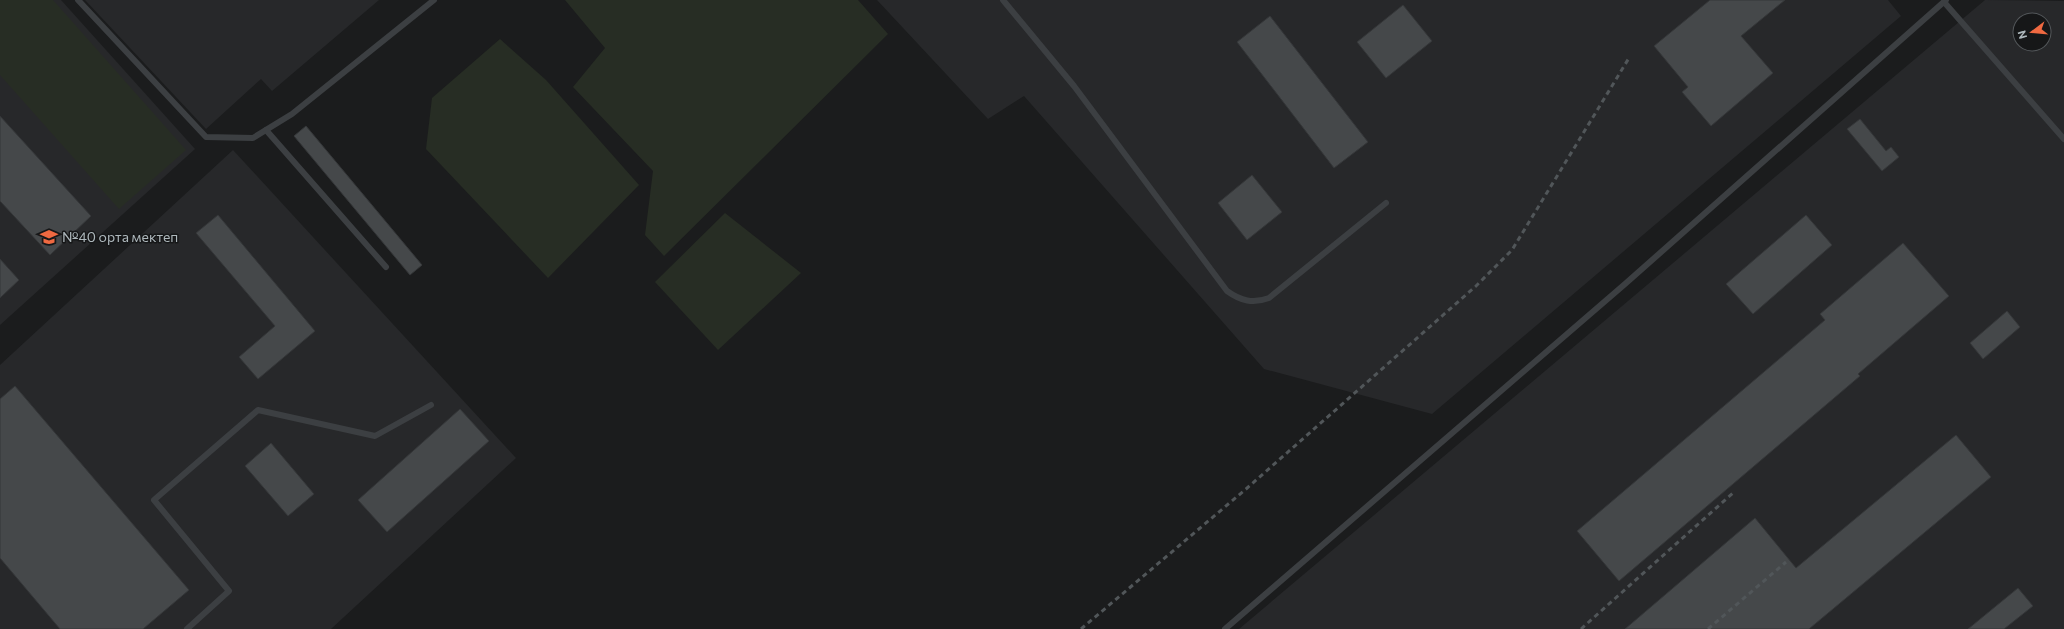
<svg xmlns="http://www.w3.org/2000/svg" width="2064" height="629" viewBox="0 0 2064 629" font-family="Commissioner,sans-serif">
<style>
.built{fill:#27282a;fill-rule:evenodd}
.green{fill:#272d24}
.building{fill:#45484a;stroke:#353739}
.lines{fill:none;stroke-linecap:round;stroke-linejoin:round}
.lane{stroke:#3c3f42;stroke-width:6}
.rail{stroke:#515659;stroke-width:3;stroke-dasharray:5 4;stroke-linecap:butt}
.labels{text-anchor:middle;stroke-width:3;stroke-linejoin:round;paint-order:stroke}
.poi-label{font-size:14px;fill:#aeb8bc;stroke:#161718;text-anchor:start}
</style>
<rect width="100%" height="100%" fill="#1b1c1d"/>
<g class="built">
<polygon points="0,0 61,0 195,149 0,325"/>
<polygon points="85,0 379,0 272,91 261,79 206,129"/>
<polygon points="877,0 1888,0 1901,16 1432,414 1264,369 1024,96 988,119"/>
<path d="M1985 0 2064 1V629H1239ZM2020 20H2044V44H2020Z"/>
<polygon points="233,150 516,458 331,629 0,629 0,365"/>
</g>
<g class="green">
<polygon points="0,0 53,0 186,150 119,209 0,75"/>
<polygon points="565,0 858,0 888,34 664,256 645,235 653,171 573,87 605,48"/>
<polygon points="500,39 546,80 639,185 548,278 426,149 432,98"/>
<polygon points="725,213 801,273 718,350 655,282"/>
</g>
<g class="building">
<polygon points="1710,0 1785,0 1741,36 1773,73 1711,126 1682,92 1688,87 1654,46"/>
<polygon points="1403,5 1432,41 1386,78 1357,42"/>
<polygon points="1270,16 1368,142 1334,168 1237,42"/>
<polygon points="0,116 91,216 50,255 0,201"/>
<polygon points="1860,119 1886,151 1891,147 1899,157 1882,171 1847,129"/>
<polygon points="306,126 422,265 410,275 294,136"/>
<polygon points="1252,175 1282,212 1247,240 1218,203"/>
<polygon points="218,215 315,331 258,379 239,357 275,326 196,233"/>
<polygon points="1806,215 1832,245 1753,314 1726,284"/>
<polygon points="1903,243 1949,296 1858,374 1860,376 1619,581 1577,531 1825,320 1820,314"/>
<polygon points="0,259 19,280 0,298"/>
<polygon points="2007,311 2020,327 1983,359 1970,343"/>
<polygon points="15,386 189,590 143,629 60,629 0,558 0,399"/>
<polygon points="460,409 489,441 387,532 358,500"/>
<polygon points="1956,435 1991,477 1809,629 1625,629 1755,518 1796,568"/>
<polygon points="271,443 314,494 288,516 245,466"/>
<polygon points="2018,588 2033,606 2004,629 1968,629"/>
</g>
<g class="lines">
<g class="lane">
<polyline points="78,0 206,137 253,138 292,114 434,0"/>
<path d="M1003 0 1074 86 1227 291C1241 301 1253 304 1269 298L1386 203"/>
<polyline points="1944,2 2064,139"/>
<polyline points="266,130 386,267"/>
<polyline points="187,629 229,591 154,500 258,410 375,436 431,405"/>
<polyline points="1225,629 1625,284 1946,0"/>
</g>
<g class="rail">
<polyline points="1081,629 1246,489 1476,286 1512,250 1629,58"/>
<polyline points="1581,629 1733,493"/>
<polyline points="1708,629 1786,562"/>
</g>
</g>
<defs>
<g id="school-bare" transform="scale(1.38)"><path d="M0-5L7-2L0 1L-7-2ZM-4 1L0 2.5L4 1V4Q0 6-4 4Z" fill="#ef6941" stroke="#161718" stroke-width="2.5" paint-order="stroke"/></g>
</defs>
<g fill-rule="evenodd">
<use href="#school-bare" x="49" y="237"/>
</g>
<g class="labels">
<g class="poi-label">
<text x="62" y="242">№40 орта мектеп</text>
</g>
</g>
<g transform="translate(2032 32) rotate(254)"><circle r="19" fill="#161718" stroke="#53575a"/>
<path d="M0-3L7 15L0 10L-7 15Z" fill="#ef6941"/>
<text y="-6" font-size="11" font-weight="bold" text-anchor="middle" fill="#aeb8bc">N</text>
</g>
</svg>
